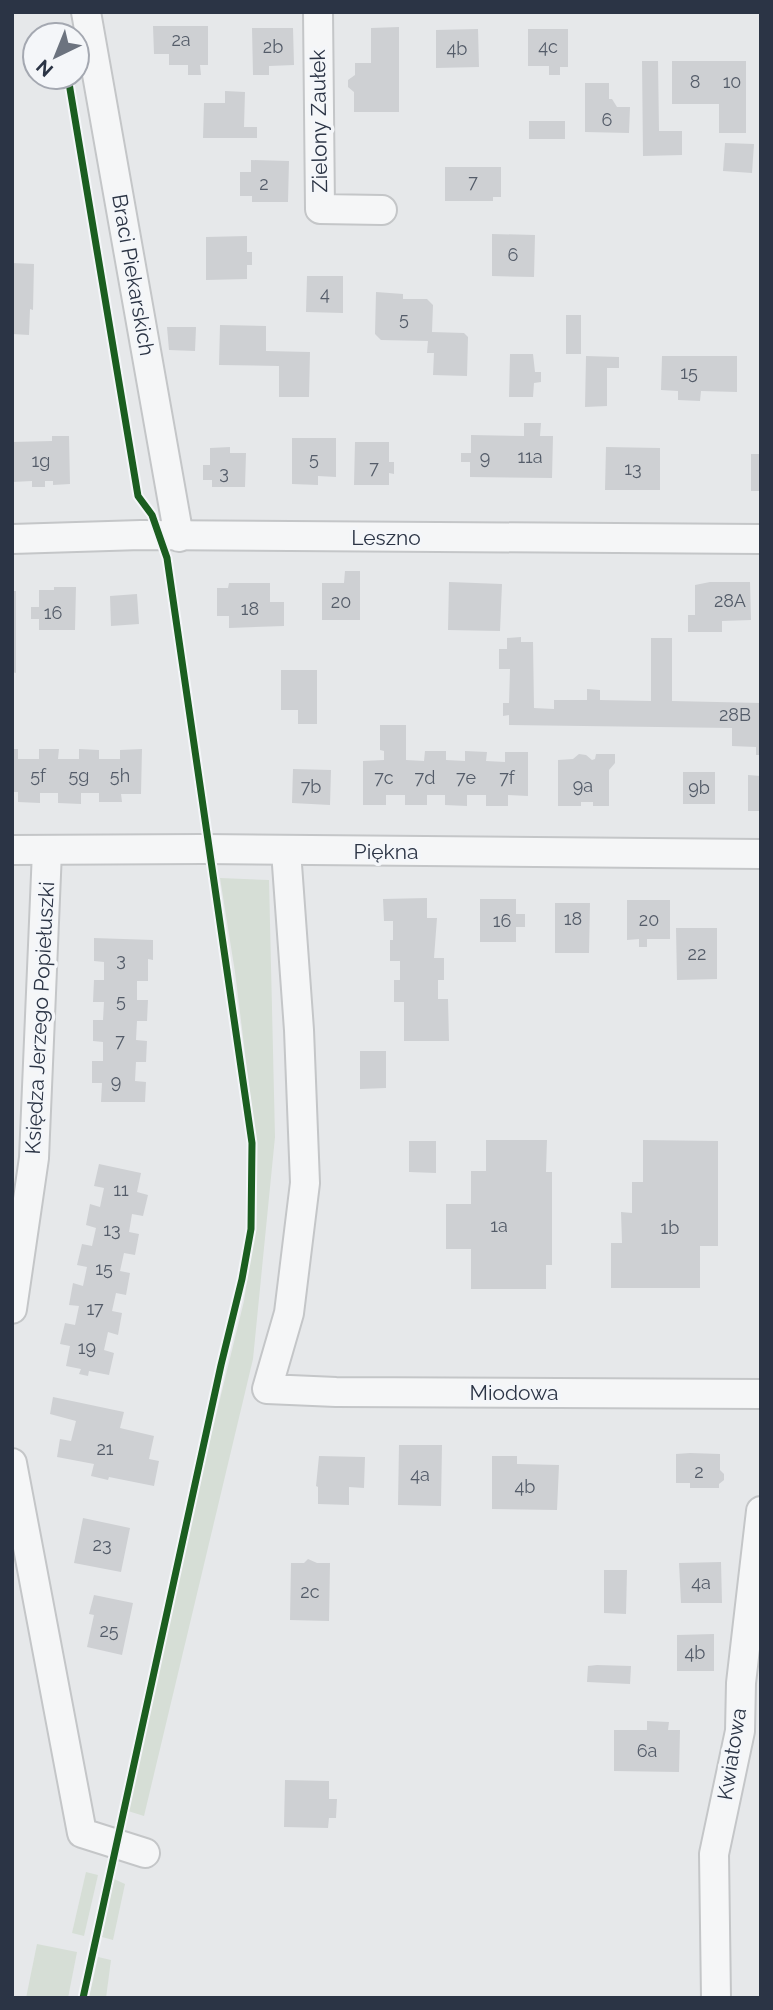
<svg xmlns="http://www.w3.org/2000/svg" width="773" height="2010" viewBox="0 0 773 2010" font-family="Raleway,sans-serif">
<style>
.green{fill:#d6ded6}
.building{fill:#ced0d3}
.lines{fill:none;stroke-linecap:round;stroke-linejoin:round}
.minor-casing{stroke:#c4c6c8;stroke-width:32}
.minor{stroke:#f5f6f7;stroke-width:28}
.cycleway-casing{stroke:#f4f6f9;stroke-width:11}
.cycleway{stroke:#1b5e20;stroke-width:7}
.labels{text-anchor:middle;stroke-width:7;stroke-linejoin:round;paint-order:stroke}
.number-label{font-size:18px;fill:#545c69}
.street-label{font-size:21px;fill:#2b3445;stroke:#f4f6f9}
</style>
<rect width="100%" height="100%" fill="#e6e8ea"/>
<g class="green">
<polygon points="220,878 269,880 275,1137 253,1359 144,1816 128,1811 208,1448 244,1301 256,1222 255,1134 235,972"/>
<polygon points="86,1872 98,1875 84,1936 72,1933"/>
<polygon points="114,1879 125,1884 113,1940 102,1937"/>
<polygon points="37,1944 77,1952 68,1998 26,1998"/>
<polygon points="98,1957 111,1960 106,1998 89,1998"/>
</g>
<g class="building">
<polygon points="153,26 208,26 208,65 200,65 201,75 188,75 188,65 169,65 169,54 154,54"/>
<polygon points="399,27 399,112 354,112 354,92 348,87 348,80 355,75 355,63 371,63 371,28"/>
<polygon points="252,28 293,28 294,65 269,66 269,75 253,75"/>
<polygon points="478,29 479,67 436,68 436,30"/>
<polygon points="528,29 568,29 568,67 560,67 560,75 549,75 549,66 528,66"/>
<polygon points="642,61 658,61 659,131 682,131 682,155 643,156"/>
<polygon points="672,61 746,61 746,133 719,133 719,104 672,104"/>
<polygon points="585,83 609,83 609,99 612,99 617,107 630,107 629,133 585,132"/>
<polygon points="225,91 245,92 244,127 257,127 257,138 203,138 204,103 225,103"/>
<rect x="529" y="121" width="36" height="18"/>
<polygon points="725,143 754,144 752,173 723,171"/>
<polygon points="251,160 289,161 288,202 252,202 252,196 240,196 240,172 251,172"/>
<polygon points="445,167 501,167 501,197 493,197 493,201 445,201"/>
<polygon points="492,234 535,235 534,277 492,276"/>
<polygon points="247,236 247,252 252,252 252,265 247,265 247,279 206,280 206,237"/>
<polygon points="12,263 34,264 33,310 30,309 29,335 12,334"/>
<polygon points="307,276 343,276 343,313 306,312"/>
<polygon points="376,292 403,294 403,299 427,299 433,305 432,332 464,333 468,337 467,376 433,375 434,353 427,353 428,341 381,340 375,334"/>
<rect x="566" y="315" width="15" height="39"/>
<polygon points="220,325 266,326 266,351 310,352 309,397 279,397 279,366 219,365"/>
<polygon points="167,327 196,327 195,351 169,350"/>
<polygon points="510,354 533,354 535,372 541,372 541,382 534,383 533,397 509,397"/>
<polygon points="586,356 619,357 619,368 607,368 607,406 585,407"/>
<polygon points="662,356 737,356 737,392 701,391 700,401 678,400 678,391 661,390"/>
<polygon points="524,423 541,423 540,436 553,436 552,478 470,477 470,462 461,462 461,453 471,453 471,435 524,436"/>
<polygon points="52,436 69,436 70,484 53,485 53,481 45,481 45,487 32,487 32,481 12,482 12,442 52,441"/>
<polygon points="292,438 336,438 336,477 318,476 318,485 292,484"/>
<polygon points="355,442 389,442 389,462 394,462 394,474 389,473 389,485 354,485"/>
<polygon points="230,447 230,453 246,453 245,487 212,487 212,480 203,480 203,465 210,465 210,448"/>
<polygon points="606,447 660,448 660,490 605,490"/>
<rect x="751" y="454" width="10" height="37"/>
<polygon points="345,571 360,571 360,620 322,620 322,583 344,583"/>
<polygon points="449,582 502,584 500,631 448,630"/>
<polygon points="710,582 750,582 751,620 722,621 722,632 688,632 688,615 695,615 695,585"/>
<polygon points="229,583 270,583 270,602 284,602 284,626 229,628 229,616 217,616 217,588 228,588"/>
<polygon points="54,587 76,587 75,630 39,630 39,619 31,619 31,607 39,607 39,590 54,590"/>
<polygon points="13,591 16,591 16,673 12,672"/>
<polygon points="137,594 139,624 111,626 110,596"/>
<polygon points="521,637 521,642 533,642 534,708 554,709 554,700 587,700 587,689 600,690 600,700 651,701 651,638 672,638 672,701 761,703 761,755 756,755 756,747 732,746 732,728 509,725 509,715 503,716 503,703 509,703 510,669 499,669 499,649 507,649 507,638"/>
<polygon points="281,670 317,670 317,724 298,724 298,710 281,710"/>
<polygon points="380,725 406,725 406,760 424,761 425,751 446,751 446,760 465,761 465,751 487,752 486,761 505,762 505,752 528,752 528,796 508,795 508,806 486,806 486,795 467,795 467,806 445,805 445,795 427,795 427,805 405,805 405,795 386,795 386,805 363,805 363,761 384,760 384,751 380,750"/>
<polygon points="12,749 18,749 18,759 39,759 39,749 59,749 58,759 79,759 79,749 99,750 99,759 120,759 120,750 142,749 141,794 121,794 122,802 99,802 99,793 81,793 81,804 58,803 58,793 40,793 40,803 18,802 18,792 12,792"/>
<polygon points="579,754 586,755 592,760 595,759 596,754 615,754 615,763 609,770 609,806 593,806 593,802 581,802 581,806 558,806 558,760 573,759"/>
<polygon points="293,769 331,770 330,805 292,803"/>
<rect x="683" y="772" width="32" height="32"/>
<polygon points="748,775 761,776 761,811 748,811"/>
<polygon points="427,898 427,918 437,918 434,958 444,958 444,980 438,980 438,999 448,999 449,1041 404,1041 404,1002 394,1002 394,980 400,980 400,961 390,961 390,940 393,940 393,921 384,921 383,899"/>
<polygon points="480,899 516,899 516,914 525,914 525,927 516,927 516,942 480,942"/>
<polygon points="627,900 670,900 670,939 647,939 647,947 639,947 639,939 627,940"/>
<polygon points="555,903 590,903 589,953 555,953"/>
<polygon points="676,928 717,928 717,979 677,980"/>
<polygon points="94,938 153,940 153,960 148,959 148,981 137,981 137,1000 148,1000 147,1021 137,1021 136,1040 147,1041 146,1062 136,1062 135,1081 146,1082 145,1102 101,1102 102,1083 92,1083 92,1061 103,1061 103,1042 93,1041 93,1020 103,1020 104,1002 93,1002 94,980 104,980 104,962 94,961"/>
<polygon points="360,1051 386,1051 386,1088 360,1089"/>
<polygon points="486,1140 547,1140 546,1172 552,1172 552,1265 546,1265 546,1289 471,1289 471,1249 446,1249 446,1204 471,1204 471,1171 486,1171"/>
<polygon points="643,1140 718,1141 718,1246 700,1246 700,1288 611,1288 611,1243 622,1243 621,1212 632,1213 632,1182 643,1182"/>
<polygon points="409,1141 436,1141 436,1173 409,1172"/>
<polygon points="99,1164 141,1173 137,1192 148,1195 143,1216 132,1214 129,1232 139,1234 135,1255 124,1253 120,1271 130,1273 126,1295 116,1293 112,1311 122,1313 118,1335 108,1332 104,1350 114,1353 109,1375 89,1371 88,1376 79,1374 81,1369 66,1366 70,1346 60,1344 65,1323 75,1325 79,1306 69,1305 73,1283 83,1286 87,1267 77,1265 82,1244 92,1246 96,1228 86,1225 90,1204 100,1207 104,1188 94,1186"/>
<polygon points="53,1397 124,1412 120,1428 154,1436 149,1459 159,1461 154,1486 109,1477 108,1480 91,1476 94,1464 57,1457 60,1439 71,1441 76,1421 50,1414"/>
<polygon points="399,1445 442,1445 441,1506 398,1505"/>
<polygon points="690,1453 720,1454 720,1470 724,1474 724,1480 719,1484 719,1488 690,1488 690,1483 676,1483 676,1454"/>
<polygon points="319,1456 365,1457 364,1488 349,1487 349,1505 318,1504 318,1487 316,1486"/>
<polygon points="492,1456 517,1456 517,1464 559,1465 557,1510 492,1509"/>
<polygon points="83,1518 130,1528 121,1572 74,1563"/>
<polygon points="308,1559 317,1563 330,1563 329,1621 290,1620 291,1563 304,1563"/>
<polygon points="721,1562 722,1603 681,1603 679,1563"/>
<polygon points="604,1570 627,1570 626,1614 604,1613"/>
<polygon points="94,1595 133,1603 122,1655 87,1647 94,1615 89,1614"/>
<polygon points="714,1634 714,1671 677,1671 677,1635"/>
<polygon points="597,1665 631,1666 630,1684 587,1682 588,1666"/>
<polygon points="647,1721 669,1722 668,1730 680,1730 679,1772 614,1771 614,1730 647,1730"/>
<polygon points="285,1780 329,1781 329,1799 337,1799 336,1818 329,1818 328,1828 284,1827"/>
</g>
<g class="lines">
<g class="minor-casing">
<g id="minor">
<polyline points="86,12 179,537"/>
<polyline points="318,12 320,209 382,210"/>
<polyline points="12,539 141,535 761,539"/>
<polyline points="12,850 202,849 761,854"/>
<polyline points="286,851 299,1030 305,1183 289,1313 267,1389 336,1392 761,1394"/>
<polyline points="12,1309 34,1158 47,851"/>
<polyline points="12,1463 82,1833 145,1853"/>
<polyline points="716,1998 714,1854 740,1731 741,1683 761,1511"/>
</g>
</g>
<use href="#minor" class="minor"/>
<g class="cycleway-casing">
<polyline id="cycleway" points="68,77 138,496 152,515 167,558 252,1143 251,1229 242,1279 221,1365 83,1998"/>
</g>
<use href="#cycleway" class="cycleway"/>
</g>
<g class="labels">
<g class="number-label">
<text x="181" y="46">2a</text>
<text x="273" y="53">2b</text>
<text x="548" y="53">4c</text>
<text x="457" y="55">4b</text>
<text x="695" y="88">8</text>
<text x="732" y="88">10</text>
<text x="607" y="126">6</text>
<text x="473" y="188">7</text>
<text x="264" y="190">2</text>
<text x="513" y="261">6</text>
<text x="325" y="300">4</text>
<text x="404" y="325">5</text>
<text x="689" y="379">15</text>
<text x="530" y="463">11a</text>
<text x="485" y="464">9</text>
<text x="314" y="465">5</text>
<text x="41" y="467">1g</text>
<text x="374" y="474">7</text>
<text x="633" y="475">13</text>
<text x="224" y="479">3</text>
<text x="730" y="607">28A</text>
<text x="341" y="608">20</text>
<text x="250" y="615">18</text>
<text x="53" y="619">16</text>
<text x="735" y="721">28B</text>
<text x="38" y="782">5f</text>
<text x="79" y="782">5g</text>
<text x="120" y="782">5h</text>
<text x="384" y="784">7c</text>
<text x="425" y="784">7d</text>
<text x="466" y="784">7e</text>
<text x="507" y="784">7f</text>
<text x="583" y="792">9a</text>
<text x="311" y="793">7b</text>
<text x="699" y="794">9b</text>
<text x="573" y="925">18</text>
<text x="649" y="926">20</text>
<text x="502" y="927">16</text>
<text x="697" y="960">22</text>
<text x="121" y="966">3</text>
<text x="121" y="1007">5</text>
<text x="120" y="1047">7</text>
<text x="116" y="1088">9</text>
<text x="121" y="1196">11</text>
<text x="499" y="1232">1a</text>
<text x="670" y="1234">1b</text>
<text x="112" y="1236">13</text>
<text x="104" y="1275">15</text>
<text x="95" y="1315">17</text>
<text x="87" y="1354">19</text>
<text x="105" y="1455">21</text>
<text x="699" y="1478">2</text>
<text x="420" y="1481">4a</text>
<text x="525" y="1493">4b</text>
<text x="102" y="1551">23</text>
<text x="701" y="1589">4a</text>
<text x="310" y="1598">2c</text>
<text x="109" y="1637">25</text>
<text x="695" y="1659">4b</text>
<text x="647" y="1757">6a</text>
</g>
<g class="street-label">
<text transform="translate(319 121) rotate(-91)" y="7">Zielony Zaułek</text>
<text transform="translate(133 275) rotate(80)" y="7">Braci Piekarskich</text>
<text x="386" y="545">Leszno</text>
<text x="386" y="859">Piękna</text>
<text transform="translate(40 1018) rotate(-87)" y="7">Księdza Jerzego Popiełuszki</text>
<text x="514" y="1400">Miodowa</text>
<text transform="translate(732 1754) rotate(-81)" y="7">Kwiatowa</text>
</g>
</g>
<rect width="773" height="2010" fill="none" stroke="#2b3445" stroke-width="28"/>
<g transform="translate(56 56) rotate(223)"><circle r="33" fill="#f4f6f9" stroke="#a4a8b1" stroke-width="2"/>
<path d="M0-5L12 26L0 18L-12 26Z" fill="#6c737f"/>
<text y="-10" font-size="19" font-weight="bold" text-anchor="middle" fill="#2b3445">N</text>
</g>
</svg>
